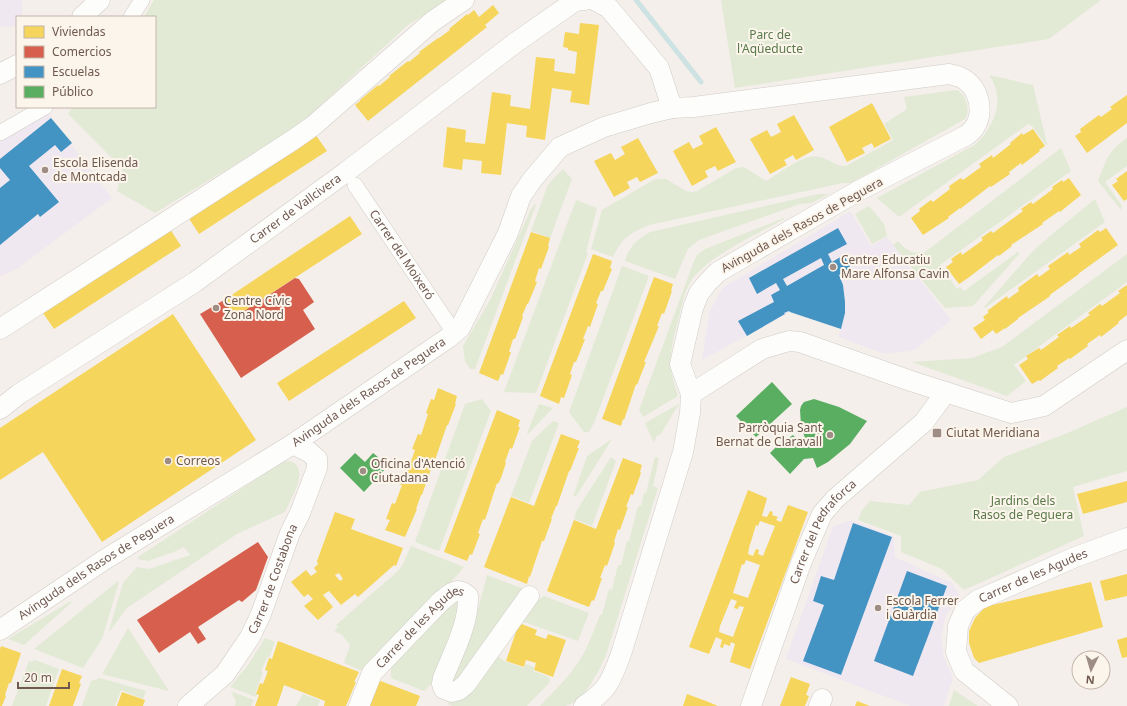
<svg xmlns="http://www.w3.org/2000/svg" width="1127" height="706" viewBox="0 0 1127 706" font-family="'Noto Sans',sans-serif">
<style>
.education{fill:#f0e8f0}
.green{fill:#e2ead6}
.homes{fill:#f6d55c;fill-rule:evenodd}
.shops{fill:#d6604d}
.schools{fill:#4393c3;fill-rule:evenodd}
.public{fill:#5aae61}
.lines{fill:none;stroke-linecap:round;stroke-linejoin:round}
.stream{stroke:#cde2e3;stroke-width:5}
.pedestrian-casing{stroke:#d1cbc5;stroke-width:16}
.minor-casing{stroke:#d1cbc5;stroke-width:21}
.pedestrian{stroke:#fdfdfc;stroke-width:15}
.minor{stroke:#fdfdfc;stroke-width:20}
.poi-dot{fill:#9e8d85;stroke:#fcf5eb;stroke-width:1.5}
.labels{text-anchor:middle;stroke-width:4;stroke-linejoin:round;paint-order:stroke}
.park-label{font-size:12px;fill:#5a794a;stroke:#fcf5eb}
.poi-label{font-size:12px;fill:#6f584e;stroke:#fcf5eb;text-anchor:start}
.street-label{font-size:12px;fill:#6f584e;stroke:#fcf5eb}
</style>
<rect width="100%" height="100%" fill="#f4efea"/>
<g class="education">
<polygon points="0,0 22,0 22,17 17,17 17,26 0,27"/>
<polygon points="47,112 112,198 18,268 0,277 0,142"/>
<polygon points="851,211 871,246 887,237 951,320 915,350 885,354 838,337 841,328 790,312 702,360 709,313 722,288"/>
<polygon points="852,520 894,537 895,557 952,583 961,598 946,614 941,637 944,657 953,678 944,706 910,706 786,659 833,526"/>
</g>
<g class="green">
<polygon points="154,0 448,0 408,25 298,126 155,213 117,191 123,169 68,114 73,107 155,107 155,17 144,17"/>
<polygon points="721,0 1101,0 1049,39 735,88"/>
<path d="M989 75 1033 85 1047 144 1046 145 1032 126 1028 124 899 217 877 198 976 144C995 125 1006 99 989 75Z"/>
<path d="M956 90C966 93 971 110 965 119L851 183H843L649 225C628 235 624 236 613 257L591 249 602 210 655 179H666L686 191 692 192 697 191 736 168 744 167 766 181C779 174 805 152 820 157 829 159 835 166 846 166L893 140 884 124 907 109 904 97Z"/>
<path d="M1127 138V166L1105 182 1122 206 1121 210 1098 181C1107 159 1107 152 1127 138Z"/>
<path d="M1061 148 1071 171 940 265 957 289 960 287 964 291 1018 252 1019 254 973 306 945 308 893 245 898 241C908 251 910 254 925 252Z"/>
<polygon points="563,169 572,179 550,238 531,231 547,187 552,180"/>
<path d="M818 194H829L812 203 800 204 699 240 688 249 675 279 625 261C629 246 637 240 650 232Z"/>
<polygon points="1095,199 1105,222 985,308 984,307 1032,252 1051,235"/>
<polygon points="576,200 597,208 586,252 588,253 536,393 504,392"/>
<polygon points="535,204 536,205 475,369 470,369 465,361 463,346 490,300 531,209"/>
<polygon points="869,206 884,224 887,236 872,244 855,214"/>
<path d="M784 218V219C756 235 709 255 691 281 683 294 681 310 677 325 674 337 670 351 671 364 671 375 675 386 678 396L643 417 639 410 694 261 697 255 705 249Z"/>
<polygon points="1127,254 1127,282 1014,365 1026,381 1007,396 912,362 972,358 1002,347"/>
<polygon points="622,266 649,276 594,423 589,432 584,432 569,412"/>
<polygon points="482,399 491,411 439,551 415,542 465,404"/>
<polygon points="539,404 553,408 528,434 527,433"/>
<polygon points="679,404 660,435 657,435 654,443 645,423"/>
<polygon points="1127,407 1127,471 1073,487 1084,536 964,590 942,569 901,552 901,536 858,520 862,510 870,501 909,505 920,492 978,480 1004,457 1065,434"/>
<polygon points="553,421 559,423 529,503 511,496 532,441"/>
<polygon points="612,439 577,495 573,497 587,456"/>
<polygon points="611,457 616,461 592,526 574,519 577,510"/>
<path d="M655 457 659 458 653 486 658 488 606 655C599 671 584 702 565 706 557 706 548 706 540 706 554 691 570 676 581 658 589 645 594 630 600 615H602L609 589 612 590 618 565H621L627 541H629L638 506H641L644 493H646Z"/>
<path d="M290 461C311 469 291 498 285 512L237 534 127 608 110 631 109 630 123 583 137 567 149 569 190 555 184 547 174 552 148 561 138 559V557L282 462Z"/>
<polygon points="411,546 464,567 417,621 365,672 344,663 350,645 342,635 334,631 338,627 336,625 398,571 402,566"/>
<polygon points="487,575 527,590 457,683 451,681 473,612 478,609"/>
<polygon points="118,581 119,582 102,639 83,668 34,649"/>
<polygon points="544,596 589,613 578,641 524,622 518,623 529,607"/>
<polygon points="454,600 465,601 433,682 424,691 391,678 391,665"/>
<polygon points="71,601 72,602 24,645 8,639"/>
<polygon points="128,628 169,691 102,674"/>
<polygon points="265,638 275,642 269,658 267,657 261,671 263,672 255,694 257,695 256,697 230,687 248,665"/>
<polygon points="494,653 504,661 524,668 526,664 534,667 533,671 549,677 550,682 527,706 453,706 447,704 462,694"/>
<polygon points="35,660 59,669 46,706 12,706 29,661 31,662"/>
<polygon points="100,678 146,691 143,699 121,690 115,706 82,706 91,681"/>
<polygon points="954,690 978,706 949,706"/>
<polygon points="233,692 254,700 251,706 235,706 236,701 232,694"/>
<polygon points="303,694 320,700 318,706 296,706"/>
</g>
<g class="homes">
<polygon points="493,5 499,13 485,25 487,27 368,121 355,105 360,101 360,100 378,85 379,86 390,77 389,76 408,61 409,62 420,53 419,52 438,38 439,38 450,30 449,29 467,14 468,15 474,10 479,17"/>
<polygon points="580,23 599,25 589,105 570,102 572,91 552,88 545,140 526,137 527,126 507,123 501,175 481,173 482,161 463,159 462,170 443,167 447,127 466,130 465,142 485,144 492,92 511,95 510,106 530,109 536,57 555,59 554,71 575,74 577,52 568,50 568,48 563,47 565,32 579,34"/>
<polygon points="1127,95 1127,123 1087,153 1075,136 1081,132 1080,129 1099,115 1101,117 1112,109 1110,107"/>
<polygon points="872,103 891,139 874,148 872,143 862,148 865,153 847,162 829,127"/>
<polygon points="794,115 814,150 796,160 793,155 784,160 787,165 770,174 750,139 767,130 771,137 781,132 777,124"/>
<polygon points="716,127 736,162 718,171 715,166 705,171 708,177 692,186 673,151 689,142 693,149 703,144 699,136"/>
<polygon points="1033,129 1045,146 1039,150 1040,151 1022,165 1021,163 1009,172 1010,174 991,187 990,186 960,209 960,208 948,217 949,218 923,235 911,218 920,211 919,209 931,200 933,202 950,189 949,186 961,178 963,180 981,167 979,164 992,155 993,158 1011,144 1010,143 1022,133 1023,135"/>
<polygon points="315,134 327,151 199,234 188,217"/>
<polygon points="638,138 658,173 640,182 637,177 627,182 630,188 614,197 594,161 611,153 615,160 625,154 621,147"/>
<polygon points="1127,171 1127,199 1124,201 1112,185 1118,181 1116,179"/>
<polygon points="1069,178 1081,195 1060,212 1059,211 1042,223 1043,224 1011,245 1012,246 999,256 998,255 968,278 959,284 946,267 953,262 951,259 961,252 962,255 983,240 981,238 991,231 993,233 1023,211 1021,209 1031,202 1033,204 1053,189 1052,187 1062,180 1063,182"/>
<polygon points="350,216 362,234 235,317 224,300"/>
<polygon points="1106,228 1118,245 1078,274 1079,274 1051,294 1049,297 1018,318 1018,319 1005,329 1005,328 996,334 993,330 981,339 973,328 985,320 983,317 989,312 987,311 1007,296 1008,299 1019,291 1018,288 1037,274 1039,277 1050,269 1048,266 1068,252 1069,255 1081,247 1079,244 1098,230 1100,232"/>
<polygon points="170,229 181,246 54,329 43,313"/>
<polygon points="531,232 550,238 548,246 549,247 541,269 539,268 535,281 537,282 528,304 527,304 522,316 523,317 515,339 513,339 509,352 511,352 503,375 501,374 498,381 479,373"/>
<polygon points="593,254 612,261 610,268 612,269 603,291 601,291 596,303 598,304 590,327 588,326 583,339 585,339 576,362 574,362 570,374 572,375 564,398 561,397 559,404 540,396"/>
<polygon points="654,277 673,284 671,291 672,291 664,314 662,313 657,326 659,326 644,362 646,362 637,385 636,384 624,420 623,419 621,426 602,419"/>
<polygon points="1127,285 1127,315 1118,322 1119,323 1101,337 1100,335 1087,344 1088,346 1070,359 1069,358 1057,366 1058,368 1040,381 1039,380 1032,384 1019,365 1028,359 1026,356 1039,348 1041,350 1059,337 1057,335 1070,326 1071,328 1090,315 1088,313 1100,304 1102,306 1120,293 1118,291"/>
<polygon points="404,301 416,318 289,401 277,383"/>
<polygon points="173,314 256,440 102,542 43,452 0,480 0,428"/>
<polygon points="438,388 457,396 455,404 456,404 448,425 447,425 435,460 434,460 422,495 421,495 416,509 417,509 405,537 385,530 390,520 386,519 392,503 395,504 402,485 399,484 405,469 408,470 415,450 412,449 418,434 421,435 428,414 426,413 431,399 434,400"/>
<polygon points="497,410 520,420 518,427 520,427 512,449 510,448 505,462 506,463 501,478 498,484 497,483 485,520 483,519 478,533 480,534 472,555 470,554 467,561 444,552"/>
<polygon points="561,434 580,441 577,448 579,448 570,471 569,471 557,506 556,506 551,519 552,519 544,541 542,541 530,577 529,576 527,584 484,567 511,497 534,506"/>
<polygon points="623,458 642,465 640,472 641,473 633,495 631,494 626,507 628,507 620,530 618,529 614,542 615,543 607,566 605,565 600,578 602,578 594,601 592,600 589,607 547,591 574,520 596,529"/>
<polygon points="1127,481 1127,502 1083,514 1077,494"/>
<path d="M748 490 767 498 762 516 767 517 770 511 773 512 772 515 778 517 776 520 781 522 788 505 808 512 750 669 730 662 735 644 731 642 730 646 724 644 723 648 720 647 722 640 716 637 709 654 689 647ZM760 521 775 526 763 556 758 554 759 550 756 549 753 556 748 554 749 548 756 525 758 526ZM746 560 760 565 748 598 733 593 742 564 744 565ZM731 599 737 601 734 608 738 609 739 606 744 607 733 637 719 632 720 626Z"/>
<path d="M335 512 355 519 351 529 403 548 396 566 394 565 358 597 355 594 341 605 329 591 323 595 333 607 318 620 304 606 313 599 308 594 304 597 291 582 306 570 311 576 317 572 314 568 318 564 317 561ZM339 573 343 579 340 581 335 575Z"/>
<polygon points="1127,574 1127,596 1105,601 1100,581"/>
<polygon points="1091,582 1103,627 979,663 974,658 969,643 969,631 975,618 985,607 992,605"/>
<polygon points="519,623 537,630 535,635 546,639 548,634 566,640 553,677 534,670 536,663 526,660 524,667 506,661"/>
<polygon points="1127,637 1127,657 1122,658 1117,640"/>
<polygon points="278,641 359,672 354,682 356,682 346,706 324,706 325,701 284,685 277,706 255,706 259,695 256,694 260,683 263,684 268,671 265,670 269,658 272,659"/>
<polygon points="1,646 21,653 11,683 9,683 5,695 6,696 2,706 0,706 0,649"/>
<polygon points="62,669 82,676 79,683 81,684 73,706 49,706"/>
<polygon points="791,677 810,684 806,695 809,696 805,706 780,706"/>
<polygon points="378,680 420,696 416,706 368,706"/>
<polygon points="122,692 145,700 143,706 117,706"/>
<polygon points="687,694 706,701 718,706 683,706"/>
<polygon points="857,701 870,706 855,706"/>
</g>
<g class="shops">
<polygon points="295,278 299,279 314,302 303,310 315,329 241,378 200,314 224,300 235,317"/>
<polygon points="258,542 268,557 256,590 242,602 239,600 198,627 206,639 198,644 190,632 159,653 137,620"/>
</g>
<g class="schools">
<polygon points="51,118 72,143 61,152 55,145 29,166 59,202 40,217 38,214 0,245 0,188 10,180 0,168 0,159"/>
<path d="M838 228 847 244 828 254 832 262 844 255 852 271 843 275 842 273 839 275 843 285 845 302V313L841 329 790 312 789 311 784 313 785 314 747 336 738 321 774 302 771 295 780 290 776 283 757 294 749 278ZM821 258 824 265 787 286 783 279Z"/>
<polygon points="853,523 892,537 841,675 803,661 824,605 813,601 821,576 834,580"/>
<polygon points="907,571 947,586 913,676 874,661"/>
</g>
<g class="public">
<polygon points="772,382 792,404 756,437 736,416"/>
<polygon points="814,399 839,407 867,421 850,444 828,462 817,468 813,458 804,459 790,474 770,453 785,438 786,440 793,435 804,448 807,445 801,425 800,410 801,406 804,402"/>
<polygon points="355,453 365,462 373,453 378,457 376,459 386,468 364,492 340,468"/>
</g>
<g class="lines">
<polyline class="stream" points="636,0 701,82"/>
<g class="pedestrian-casing">
<g id="pedestrian">
<polyline points="131,17 142,0"/>
<polyline points="0,133 45,107"/>
<path id="s1" d="M355 185 449 325"/>
</g>
</g>
<g class="minor-casing">
<g id="minor">
<polyline points="594,0 609,8 659,68 672,108"/>
<polyline points="82,17 100,0"/>
<polyline points="0,74 17,65"/>
<polyline points="0,329 293,140 313,126 433,21 464,0"/>
<polyline points="691,394 762,349 789,341 800,342 908,380 1011,413 1044,406 1127,350"/>
<path id="s2" d="M0 409 19 394 195 282 346 172 515 43 575 1 585 0"/>
<path id="s3" d="M0 630 104 560 293 444 448 338 460 328 508 233 521 196 532 180 560 147 604 127 651 113 672 108 694 107 949 74C953 75 958 76 962 78 979 87 985 112 974 128 972 131 969 133 967 135L858 191 718 272 707 283 699 293 693 308 680 364 691 394 690 413 683 452 621 654C611 681 608 690 584 706"/>
<path id="s4" d="M188 706 225 674 250 637 261 614 290 533 300 513 317 468V459L309 452 293 444"/>
<path id="s5" d="M359 706 372 673 441 601C451 593 457 586 468 596 469 624 453 653 443 678L442 684 444 689 452 692 459 690 466 684 529 596"/>
<path id="s6" d="M751 706 801 563 822 514 835 499 924 422 946 392"/>
<polyline points="819,706 822,699"/>
<path id="s7" d="M1008 706 964 671 956 652 958 626 965 610 978 600 1073 558 1127 538"/>
</g>
</g>
<use href="#pedestrian" class="pedestrian"/>
<use href="#minor" class="minor"/>
</g>
<g class="poi-dot">
<circle cx="45" cy="170" r="4"/>
<circle cx="833" cy="267" r="4"/>
<circle cx="216" cy="308" r="4"/>
<rect x="932" y="428" width="10" height="10" rx="2"/>
<circle cx="830" cy="435" r="4"/>
<circle cx="168" cy="461" r="4"/>
<circle cx="363" cy="471" r="4"/>
<circle cx="878" cy="608" r="4"/>
</g>
<g class="labels">
<g class="park-label">
<text x="770" y="39">Parc de<tspan x="770" dy="14">l'Aqüeducte</tspan></text>
<text x="1023" y="505">Jardins dels<tspan x="1023" dy="14">Rasos de Peguera</tspan></text>
</g>
<g class="poi-label">
<text x="53" y="167">Escola Elisenda<tspan x="53" dy="14">de Montcada</tspan></text>
<text x="841" y="264">Centre Educatiu<tspan x="841" dy="14">Mare Alfonsa Cavin</tspan></text>
<text x="224" y="305">Centre Cívic<tspan x="224" dy="14">Zona Nord</tspan></text>
<text x="822" y="432" text-anchor="end">Parròquia Sant<tspan x="822" dy="14">Bernat de Claravall</tspan></text>
<text x="946" y="437">Ciutat Meridiana</text>
<text x="176" y="465">Correos</text>
<text x="371" y="468">Oficina d'Atenció<tspan x="371" dy="14">Ciutadana</tspan></text>
<text x="886" y="605">Escola Ferrer<tspan x="886" dy="14">i Guàrdia</tspan></text>
</g>
<g class="street-label">
<text dy="4" stroke="none"><textPath href="#s2" startOffset="357">Carrer de Vallcivera</textPath></text>
<text transform="translate(802 225) rotate(-29)" y="4">Avinguda dels Rasos de Peguera</text>
<text dy="4" stroke="none"><textPath href="#s1" startOffset="84">Carrer del Moixeró</textPath></text>
<text dy="4" stroke="none"><textPath href="#s3" startOffset="439">Avinguda dels Rasos de Peguera</textPath></text>
<text dy="4" stroke="none"><textPath href="#s6" startOffset="190">Carrer del Pedraforca</textPath></text>
<text dy="4" stroke="none"><textPath href="#s3" startOffset="115">Avinguda dels Rasos de Peguera</textPath></text>
<text dy="4" stroke="none"><textPath href="#s7" startOffset="197">Carrer de les Agudes</textPath></text>
<text dy="4" stroke="none"><textPath href="#s4" startOffset="156">Carrer de Costabona</textPath></text>
<text dy="4" stroke="none"><textPath href="#s5" startOffset="103">Carrer de les Agudes</textPath></text>
</g>
</g>
<rect x="16" y="16" width="140" height="92" fill="#fcf5eb" stroke="#c4b6ac"/>
<rect x="24" y="26" width="20" height="12" fill="#f6d55c" stroke="#c4b6ac"/>
<text x="52" y="36" font-size="12" fill="#6f584e">Viviendas</text>
<rect x="24" y="46" width="20" height="12" fill="#d6604d" stroke="#c4b6ac"/>
<text x="52" y="56" font-size="12" fill="#6f584e">Comercios</text>
<rect x="24" y="66" width="20" height="12" fill="#4393c3" stroke="#c4b6ac"/>
<text x="52" y="76" font-size="12" fill="#6f584e">Escuelas</text>
<rect x="24" y="86" width="20" height="12" fill="#5aae61" stroke="#c4b6ac"/>
<text x="52" y="96" font-size="12" fill="#6f584e">Público</text>
<g transform="translate(1091 670) rotate(185)"><circle r="19" fill="#fcf5eb" stroke="#c4b6ac"/>
<path d="M0-3L7 15L0 10L-7 15Z" fill="#9e8d85"/>
<text y="-6" font-size="11" font-weight="bold" text-anchor="middle" fill="#6f584e">N</text>
</g>
<path d="M18 682v6h51v-6" fill="none" stroke="#6f584e" stroke-width="2"/>
<text x="24" y="682" font-size="12" fill="#6f584e" stroke="#fcf5eb" stroke-width="3" paint-order="stroke">20 m</text>
</svg>
